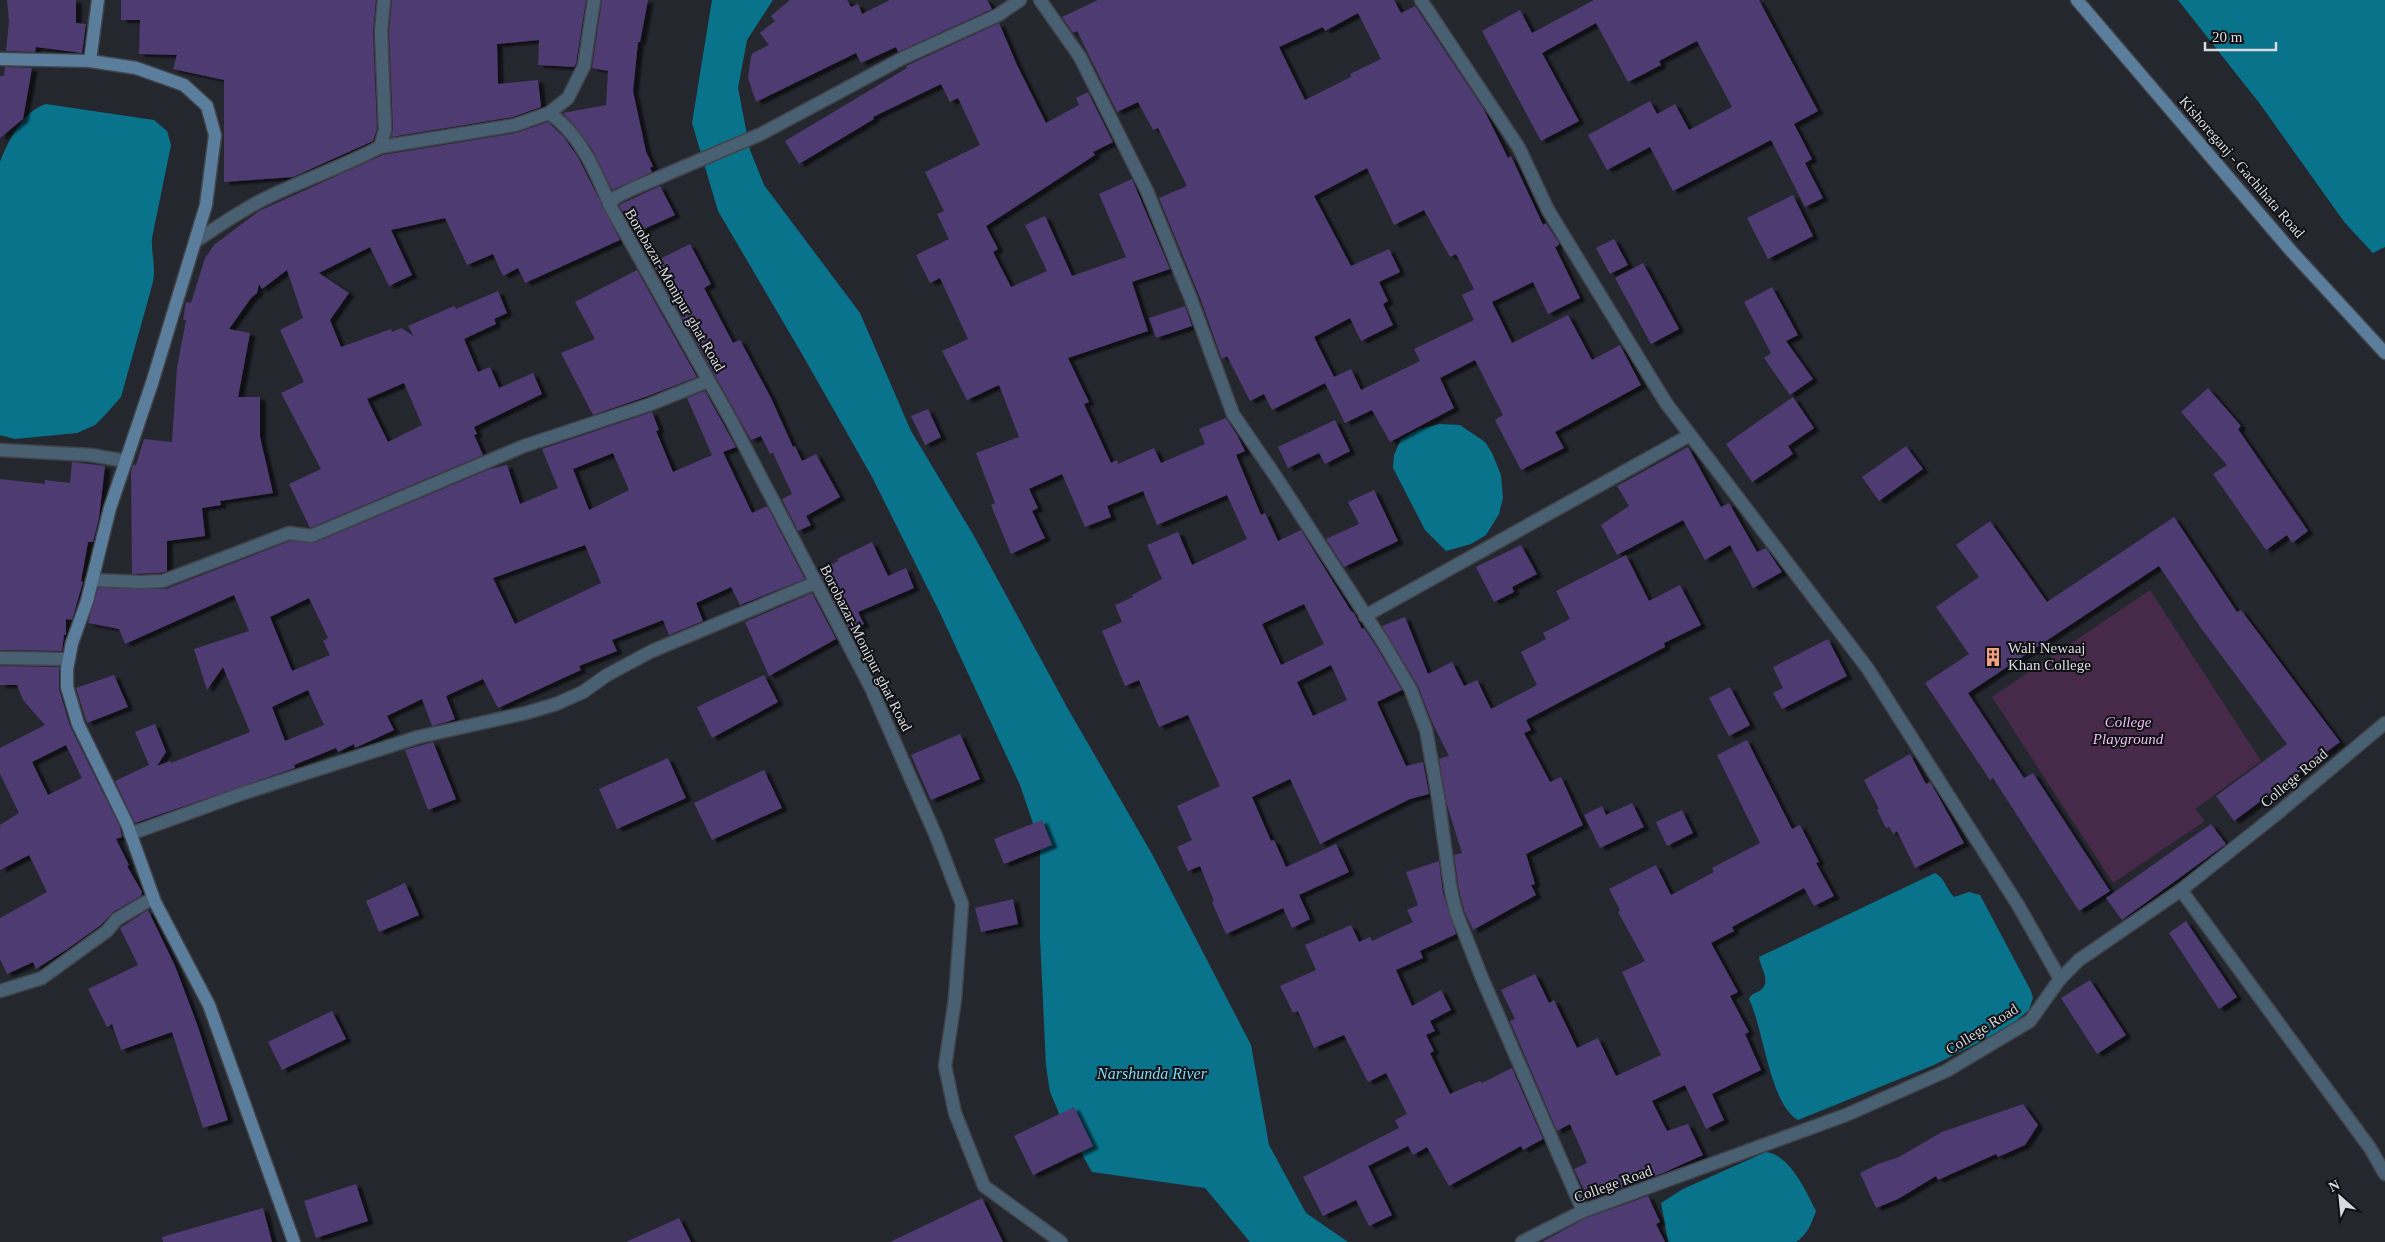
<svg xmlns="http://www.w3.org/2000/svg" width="2385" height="1242" viewBox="0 0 2385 1242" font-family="'Times New Roman',serif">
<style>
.green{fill:#47294a}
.water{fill:#08738b}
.building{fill:#4d3b71;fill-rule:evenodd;filter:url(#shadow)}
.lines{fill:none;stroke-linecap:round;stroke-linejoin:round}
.minor-casing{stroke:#42444b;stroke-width:15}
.tertiary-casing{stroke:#42444b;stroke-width:15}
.secondary-casing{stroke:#42444b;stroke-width:15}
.minor{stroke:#495f72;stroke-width:12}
.tertiary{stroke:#495f72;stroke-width:12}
.secondary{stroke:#5a7e9c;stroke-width:12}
.labels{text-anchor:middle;stroke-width:4;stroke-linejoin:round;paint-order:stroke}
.street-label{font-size:15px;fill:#d8dadf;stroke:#0f1014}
.poi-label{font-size:15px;fill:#d8dadf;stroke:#0f1014;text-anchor:start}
.park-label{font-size:15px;font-style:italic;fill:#f3bdf7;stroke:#0f1014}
.water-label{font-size:16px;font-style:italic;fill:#7edbf7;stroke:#0f1014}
</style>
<defs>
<filter id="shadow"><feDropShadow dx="5.5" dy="3" stdDeviation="1" flood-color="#0009"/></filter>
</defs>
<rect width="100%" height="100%" fill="#25272f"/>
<polygon class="green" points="2150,590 2261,761 2195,809 2205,821 2113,883 1992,697"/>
<g class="water">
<polygon points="712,0 773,0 747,40 738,88 750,150 764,185 860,313 911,431 974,536 1068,709 1152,854 1251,1045 1269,1145 1306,1213 1348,1242 1250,1242 1205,1188 1092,1172 1061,1118 1050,1092 1046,1066 1040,937 1040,844 1020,785 940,613 872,477 802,354 718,211 692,123"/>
<polygon points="2178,0 2385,0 2385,247 2373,253 2345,223 2260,104"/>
<path d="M46 104 154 120 167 131 171 145 152 238C151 253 156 266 153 282L121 397 106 414 95 425 77 433 15 439 0 435V162C8 141 23 111 46 104Z"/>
<polygon points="1440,424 1460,425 1485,442 1492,453 1501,475 1503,498 1499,514 1486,535 1471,544 1446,551 1425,530 1393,468 1394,455 1401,439 1419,429"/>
<path d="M1935 873C1945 878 1946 889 1954 897L1969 892 1980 895 2031 991 2033 998 2029 1010 2009 1027 1934 1065 1798 1120C1769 1103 1764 1029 1749 999 1752 992 1757 994 1762 989 1771 980 1760 967 1759 957Z"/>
<path d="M1766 1152C1790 1155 1806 1191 1816 1211 1811 1224 1808 1234 1796 1242H1668L1661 1203 1683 1189Z"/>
</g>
<g class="building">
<polygon points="7,0 76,0 76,23 86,24 82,53 36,47 35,52 6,51 9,21"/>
<polygon points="121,0 376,0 373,31 377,129 373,141 293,177 224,182 224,80 173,69 177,55 139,54 140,20 121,20"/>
<polygon points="392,0 586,0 576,64 574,67 538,65 539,40 497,44 498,84 538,80 541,107 513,117 391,137 393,130 389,31"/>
<polygon points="602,0 648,0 640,42 638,42 633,91 646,152 653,166 650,168 652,172 612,190 592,149 575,126 563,113 606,105 608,71 592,68"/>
<polygon points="790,0 847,0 851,7 858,4 862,14 890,0 987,0 992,9 898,52 896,47 861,63 856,53 756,102 748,78 751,56 753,53 769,45 760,33 775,21 771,16"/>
<path d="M1098 0H1394L1401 13 1415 6 1483 108 1508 158 1511 156 1543 225 1546 223 1559 243V245L1555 247 1580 298 1548 314 1533 282 1492 302 1512 343 1568 315 1592 360 1620 345 1641 385 1555 432 1564 448 1521 470 1495 420 1503 415 1475 360 1440 378 1454 408 1390 442 1372 410 1345 423 1325 383 1272 410 1264 394 1250 401 1227 356 1222 359 1220 354 1201 300 1159 198 1187 186 1158 128 1153 130 1138 102 1117 112 1077 31 1073 33 1062 17ZM1358 13 1381 59 1350 74 1351 77 1305 100 1279 47 1323 27 1325 31ZM1367 168 1394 225 1424 210 1450 257 1456 254 1474 289 1462 295 1474 320 1414 349 1420 361 1361 390 1351 369 1334 377 1314 337 1350 318 1361 341 1393 325 1383 304 1388 301 1379 282 1400 272 1389 249 1351 266 1314 196Z"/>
<polygon points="1594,0 1759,0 1818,111 1794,124 1812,159 1805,163 1823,198 1805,207 1771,140 1673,191 1650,147 1607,170 1588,135 1650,101 1657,114 1675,104 1689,130 1732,107 1697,41 1659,61 1661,65 1628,82 1596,23 1542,53 1579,121 1541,141 1482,31 1520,10 1532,33"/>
<path d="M999 23 1017 65 1046 123 1079 105 1076 98 1088 92 1113 142 1093 152 1095 155 986 226 998 249 993 252 1011 287 1047 271 1025 225 1045 216 1072 276 1126 257 1099 194 1132 179 1170 269 1132 282 1148 331 1068 358 1089 402 1084 404 1111 463 1117 460 1118 464 1154 448 1161 463 1205 444 1199 429 1226 418 1237 435 1245 451 1236 455 1261 515 1265 513 1278 541 1301 530 1351 611 1354 613 1362 629 1364 628 1376 646 1402 690 1377 702 1406 766 1423 762 1429 794 1410 799 1320 844 1290 779 1252 797 1271 841 1274 840 1286 867 1336 844 1349 872 1299 895 1310 919 1292 928 1283 908 1226 934 1212 902 1214 901 1200 866 1188 871 1177 847 1192 840 1177 806 1220 786 1188 715 1159 727 1139 680 1125 686 1102 631 1122 622 1115 605 1133 597 1132 595 1162 579 1147 545 1178 532 1192 565 1247 539 1227 495 1157 525 1143 491 1107 506 1111 517 1085 527 1062 474 1029 489 1038 508 1032 511 1045 538 1011 554 991 505 995 503 976 453 1019 437 999 385 967 400 942 351 968 339 940 278 930 283 916 255 949 239 937 214 944 211 925 172 980 145 958 98 950 102 941 84 873 117 874 119 799 164 785 141 907 68 906 66ZM1304 604 1324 644 1281 665 1262 624ZM1331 665 1347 700 1313 716 1297 682Z"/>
<polygon points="5,67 32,68 23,119 0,138 0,76 4,76"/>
<path d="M548 122 563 136 578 157 620 240 525 283 518 268 503 276 493 254 467 265 445 218 391 230 412 275 389 286 370 247 319 273 349 293 330 320 341 347 391 329 392 332 401 328 414 336 408 326 454 306 456 309 498 291 507 313 494 319 496 324 464 339 478 372 490 367 499 388 533 373 542 394 474 427 477 434 474 435 483 455 310 528 289 484 321 469 281 393 304 382 280 330 303 318 287 270 262 289 259 284 257 293 251 298 229 329 250 333 238 397H260V437L273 493 220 501 221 505 202 508 205 536 167 541V571L161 573 132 574 131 471 133 465H136L144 439 172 442 177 368 186 320H183L186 302 191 303 205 258 214 245 259 211 383 155 516 133ZM404 383 422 425 388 442 367 399Z"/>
<polygon points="660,186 675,215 635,233 619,205"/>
<polygon points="1793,195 1813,236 1768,259 1747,218"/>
<polygon points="1614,239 1628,265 1610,274 1596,248"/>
<polygon points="690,244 711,284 704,288 733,343 740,340 771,398 793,447 795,446 802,461 816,454 840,497 806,516 811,525 798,531 782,499 792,494 773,453 770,454 761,436 751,440 652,263"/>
<polygon points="1643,263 1679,329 1651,344 1615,278"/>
<polygon points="637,270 697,377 648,396 593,415 561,353 595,339 575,302"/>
<polygon points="1772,287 1798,335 1786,341 1813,379 1790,395 1764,358 1771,353 1744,302"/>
<polygon points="1185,306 1192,326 1156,338 1149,318"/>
<polygon points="2208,388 2241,426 2238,429 2308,531 2292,543 2287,535 2266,550 2213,474 2227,465 2181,412"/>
<path d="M705 391 736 447 723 452 752 513 767 506 805 579 740 605 731 587 696 603 703 621 669 635 663 620 612 640 617 651 579 666 581 670 498 708 483 679 446 696 455 719 447 722 432 726 422 699 387 716 394 730 355 748 354 744 338 752 336 748 294 765 295 768 135 823 115 781 149 765 135 732 155 724 166 752 157 766 170 761 171 763 250 732 223 667 207 690 194 649 249 631 234 595 125 644 119 629 88 623 98 588 166 589 290 541 314 543 490 469 507 465 520 504 558 488 542 449 652 412 659 430 656 431 673 472 712 455 687 398ZM613 453 629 490 589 510 573 469ZM585 545 601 583 515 624 493 578ZM309 598 328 638 323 641 330 655 292 671 270 617ZM308 690 324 725 285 741 272 707Z"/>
<polygon points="1793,397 1814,428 1788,446 1793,454 1752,482 1726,444"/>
<polygon points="928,409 941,437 925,445 911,416"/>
<polygon points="1335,420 1350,451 1325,464 1319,453 1288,468 1278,447"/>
<polygon points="1906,446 1923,469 1879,501 1862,477"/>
<polygon points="1688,447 1721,507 1729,503 1757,552 1766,548 1782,572 1753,588 1730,545 1705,560 1683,520 1617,555 1601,525 1629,506 1617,486"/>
<polygon points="72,462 105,466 99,518 93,542 88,542 81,581 83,582 72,620 66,619 66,635 64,635 62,651 0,650 0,479 45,484 45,480 70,483"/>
<polygon points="1374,490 1398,541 1344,567 1326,539 1359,524 1348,502"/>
<polygon points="2174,517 2237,612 2241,610 2340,742 2234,821 2216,796 2287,744 2201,628 2159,566 1968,693 2024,778 2033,773 2110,891 2079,911 1993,778 1990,780 1925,683 1969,654 1936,607 1979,577 1956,545 1990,521 2047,602"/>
<polygon points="872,542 888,576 906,568 914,588 858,612 864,624 850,631 819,571 838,561 837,559"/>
<polygon points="1521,545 1537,574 1512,587 1514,592 1494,602 1476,567"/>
<polygon points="1626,555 1649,601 1680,585 1701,625 1664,643 1665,647 1526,720 1531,730 1524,733 1550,782 1561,777 1583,825 1526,854 1535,884 1531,885 1536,895 1473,930 1464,910 1459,890 1454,855 1462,853 1447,805 1439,759 1449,756 1432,722 1418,686 1382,626 1405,617 1428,674 1452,662 1464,686 1477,680 1491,709 1537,685 1521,652 1546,639 1543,633 1570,619 1556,591"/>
<polygon points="812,593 836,639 769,676 745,622"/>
<polygon points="1828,639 1847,676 1782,709 1773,693 1783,688 1773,667"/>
<path d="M0 666 59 667V689L70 726 120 827 122 837 116 839 129 865 127 866 142 892 141 896 113 912 101 925 66 950 36 969 33 962 7 974 0 959V918L47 892 29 855 0 870V825L19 813 0 774V748L45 725 23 700 17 685H0ZM66 745 82 778 48 795 32 762Z"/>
<polygon points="114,675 128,707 87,723 76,688"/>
<polygon points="764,675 778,702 712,738 697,707"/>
<polygon points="1730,687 1750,725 1729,736 1709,698"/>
<polygon points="960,734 980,779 931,800 911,755"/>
<polygon points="1747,740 1792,829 1800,825 1819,862 1816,863 1834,896 1814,906 1804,888 1732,927 1734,931 1711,943 1738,992 1730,996 1749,1032 1745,1034 1761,1070 1712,1094 1724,1120 1706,1129 1685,1085 1652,1101 1667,1131 1688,1124 1703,1155 1663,1173 1589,1200 1574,1169 1587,1163 1570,1124 1557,1131 1510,1021 1515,1019 1501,990 1535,974 1549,1003 1554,1000 1577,1048 1598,1038 1616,1076 1661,1055 1622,972 1645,961 1618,912 1620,910 1609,889 1656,865 1671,895 1714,872 1712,868 1760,843 1717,755"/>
<polygon points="433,742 456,799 428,810 405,750"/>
<polygon points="1910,754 1926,784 1930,782 1936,792 1964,843 1915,868 1897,831 1893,834 1889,827 1886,828 1877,810 1879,809 1864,780"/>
<polygon points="668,758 686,798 617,829 599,789"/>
<polygon points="764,770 782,808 712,840 694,803"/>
<polygon points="1632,803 1644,827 1600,848 1584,815 1602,806 1606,815"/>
<polygon points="1682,810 1693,833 1667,846 1656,822"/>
<polygon points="1042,820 1052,845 1004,864 994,839"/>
<polygon points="2211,824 2226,844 2122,920 2106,898"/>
<polygon points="1439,861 1443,893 1456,934 1420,951 1423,958 1396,970 1412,1006 1441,990 1451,1010 1430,1021 1435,1031 1426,1035 1434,1051 1430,1053 1450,1094 1480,1081 1482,1083 1512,1068 1543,1139 1523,1150 1521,1146 1449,1186 1427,1147 1413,1155 1408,1146 1368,1166 1392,1215 1369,1226 1356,1200 1323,1216 1303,1177 1399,1128 1395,1120 1407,1114 1386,1073 1368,1082 1344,1035 1314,1048 1298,1011 1293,1013 1280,986 1316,970 1305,945 1351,925 1359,942 1370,937 1372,941 1413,922 1407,910 1418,905 1406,872"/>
<polygon points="405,883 419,915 379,932 366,901"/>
<polygon points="1013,899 1018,924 981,932 975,908"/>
<polygon points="148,910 175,966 197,1024 228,1120 203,1128 172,1032 121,1050 112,1024 107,1027 88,989 138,965 120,928"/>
<polygon points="2186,921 2237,997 2219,1009 2169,933"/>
<polygon points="2090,980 2126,1035 2097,1054 2061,998"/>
<polygon points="332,1011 346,1039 282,1070 268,1042"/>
<polygon points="2023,1104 2038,1125 2025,1145 1998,1157 1996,1154 1938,1180 1936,1176 1898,1199 1876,1208 1860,1173 1878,1164 1899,1157 1942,1132"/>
<polygon points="1074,1107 1093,1146 1033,1175 1014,1136"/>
<polygon points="356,1184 368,1221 316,1238 304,1201"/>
<polygon points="1648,1196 1660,1222 1656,1224 1665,1242 1542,1242 1586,1218"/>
<polygon points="982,1198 1003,1242 890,1242"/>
<polygon points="263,1208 272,1242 163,1242 162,1237"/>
<polygon points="679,1218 691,1242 626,1242"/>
</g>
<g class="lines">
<g class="minor-casing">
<g id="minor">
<polyline points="1040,0 1080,57 1147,191 1191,299 1233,414 1278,480 1383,642 1411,690 1426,730 1438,797 1451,891 1456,912 1482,978 1583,1211"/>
<polyline points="1421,0 1519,148 1548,210 1666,403 1868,669 2018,905 2060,979"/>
<polyline points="0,450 91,455 126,461"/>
<polyline points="1365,616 1690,435"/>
<polyline points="0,658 69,659"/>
<polyline points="2181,890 2370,1148 2385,1174"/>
<polyline points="0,991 42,978 107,931 117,919 153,898"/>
</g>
</g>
<g class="tertiary-casing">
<g id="tertiary">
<polyline points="1020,0 998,15 903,58 761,134 632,189 616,197 609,204 732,422 871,688 936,836 962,904 955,999 945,1066 955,1113 984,1186 1061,1242"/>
<path d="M549 113C579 133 595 170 609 203"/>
<polyline points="380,147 515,125 549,113 568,98 584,66 594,0"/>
<path d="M196 241C218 226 240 211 264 199 303 180 342 167 380 147L385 130 381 31 384 0"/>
<polyline points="92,580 140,582 163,581 289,533 311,536 524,446 651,404 708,381"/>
<polyline points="130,834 241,794 418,737 526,713 556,704 583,692 607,675 652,651 815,583"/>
<polyline points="1522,1242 1583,1211 1846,1115 1946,1071 2030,1021 2060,979 2079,960 2181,890 2278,813 2385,723"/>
</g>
</g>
<g class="secondary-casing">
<g id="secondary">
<polyline points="2077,0 2292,252 2385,353"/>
<polyline points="0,59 90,61 136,68 184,85 207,106 215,135 206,205 152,383 110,508 87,601 72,643 67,669 67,687 78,724 127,824 155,902 209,1005 294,1242"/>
<polyline points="90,61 98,0"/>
</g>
</g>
<use href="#minor" class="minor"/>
<use href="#tertiary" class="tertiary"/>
<use href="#secondary" class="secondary"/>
</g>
<defs>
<g id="building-bare" transform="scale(1.5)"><path d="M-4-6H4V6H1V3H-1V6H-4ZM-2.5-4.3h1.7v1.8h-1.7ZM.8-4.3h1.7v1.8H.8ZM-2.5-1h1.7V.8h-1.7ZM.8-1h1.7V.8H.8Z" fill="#f2a080" stroke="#0f1014" stroke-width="2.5" paint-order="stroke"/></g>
</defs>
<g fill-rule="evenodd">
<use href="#building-bare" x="1993" y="657"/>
</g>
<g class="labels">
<g class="street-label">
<text transform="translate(2242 167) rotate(49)" y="5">Kishoreganj - Gachihata Road</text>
<text transform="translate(675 290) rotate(60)" y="5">Borobazar-Monipur ghat Road</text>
<text transform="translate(866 648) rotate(63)" y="5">Borobazar-Monipur ghat Road</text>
<text transform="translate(2294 778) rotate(-40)" y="5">College Road</text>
<text transform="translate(1982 1029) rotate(-32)" y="5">College Road</text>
<text transform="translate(1613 1184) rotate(-20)" y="5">College Road</text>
</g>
<g class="poi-label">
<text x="2008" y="653">Wali Newaaj<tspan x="2008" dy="17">Khan College</tspan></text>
</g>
<g class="park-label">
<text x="2128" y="727">College<tspan x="2128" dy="17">Playground</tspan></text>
</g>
<g class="water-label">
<text x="1152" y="1079">Narshunda River</text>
</g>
</g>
<g transform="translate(2340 1197) rotate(333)" stroke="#0f1014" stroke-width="4" paint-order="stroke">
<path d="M0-4L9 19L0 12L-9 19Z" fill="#d8dadf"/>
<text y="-8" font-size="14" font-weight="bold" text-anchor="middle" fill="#d8dadf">N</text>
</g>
<path d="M2205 42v8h71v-8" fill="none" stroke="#d8dadf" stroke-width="2.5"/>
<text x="2212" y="42" font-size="15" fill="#d8dadf" stroke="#0f1014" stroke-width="4" paint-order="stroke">20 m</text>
</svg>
